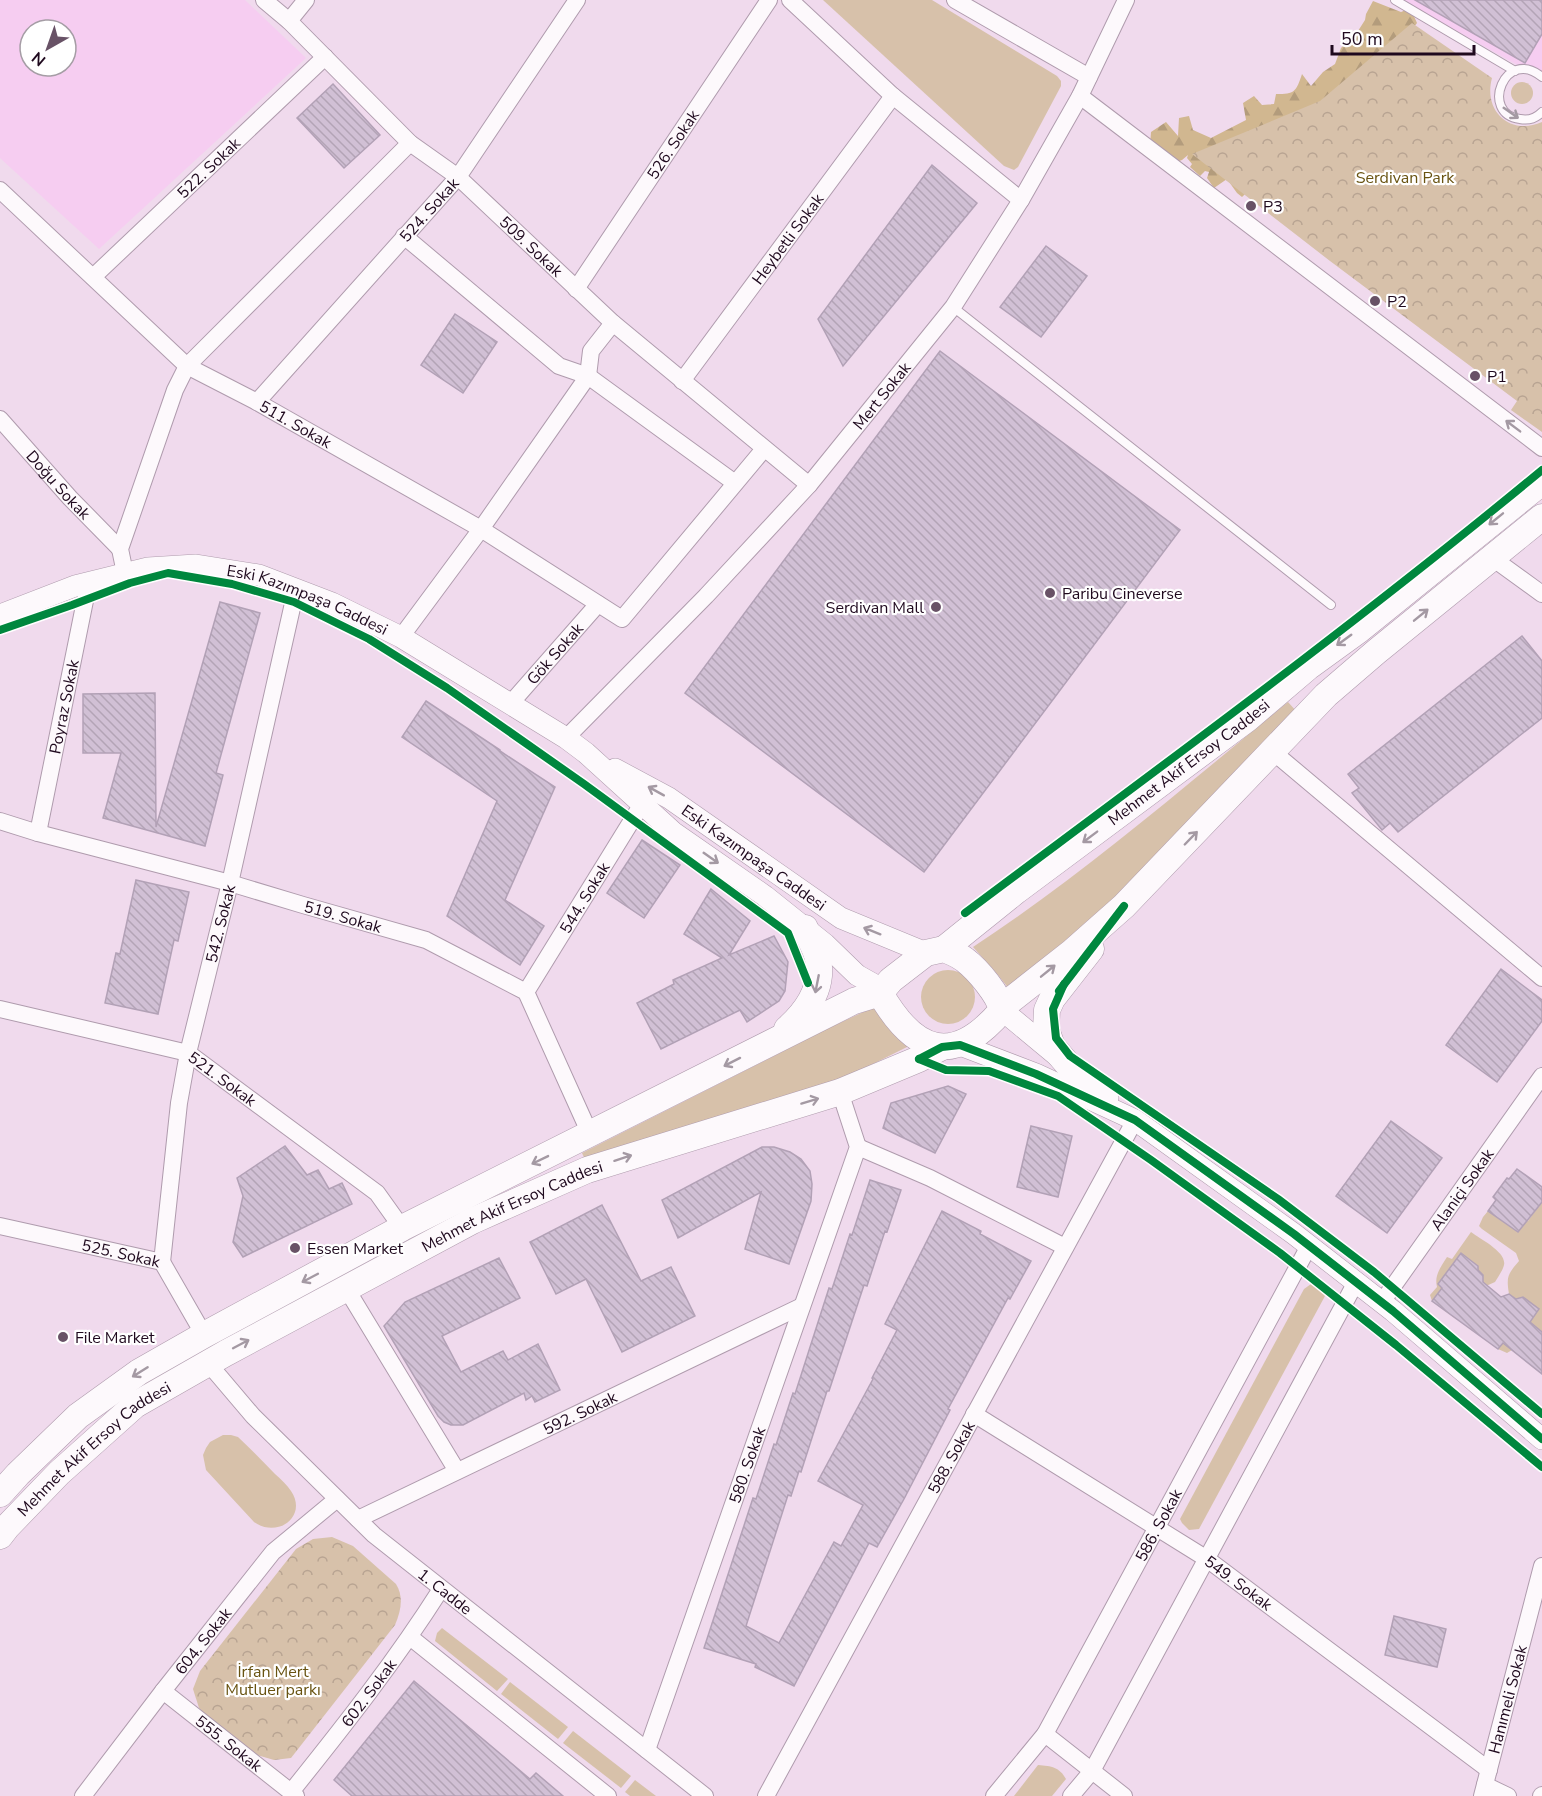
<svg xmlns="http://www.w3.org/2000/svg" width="1542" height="1796" viewBox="0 0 1542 1796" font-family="'Nunito Sans',sans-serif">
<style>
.built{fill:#f6cdf1;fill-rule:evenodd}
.grass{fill:#d7c1aa}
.forest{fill:url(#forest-firs)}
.park{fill:url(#park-crowns)}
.building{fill:url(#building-back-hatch);stroke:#b2a1b6;stroke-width:1.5}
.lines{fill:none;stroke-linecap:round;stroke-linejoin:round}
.service-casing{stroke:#af9bad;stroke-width:10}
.minor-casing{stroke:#af9bad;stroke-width:18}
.tertiary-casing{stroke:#af9bad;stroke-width:22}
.primary-casing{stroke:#af9bad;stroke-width:27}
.service{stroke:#fdf9fc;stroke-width:8}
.minor{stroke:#fdf9fc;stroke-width:16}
.tertiary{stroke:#fdf9fc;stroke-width:21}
.primary{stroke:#fdf9fc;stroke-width:26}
.cycleway-casing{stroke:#fff;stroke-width:11}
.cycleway{stroke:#00873e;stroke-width:8}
.oneway{stroke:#a499a3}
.poi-dot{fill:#685266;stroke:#fff;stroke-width:2}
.labels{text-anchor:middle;stroke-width:4.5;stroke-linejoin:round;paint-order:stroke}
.street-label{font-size:16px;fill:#1f091e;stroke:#fff}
.park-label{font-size:16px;fill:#685311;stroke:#fff}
.poi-label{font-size:16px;fill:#1f091e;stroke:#fff;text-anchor:start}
</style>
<defs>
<pattern id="forest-firs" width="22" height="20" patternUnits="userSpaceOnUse" patternTransform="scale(1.5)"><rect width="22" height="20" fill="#d1b790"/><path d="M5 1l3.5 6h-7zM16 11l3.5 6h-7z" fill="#b39c7c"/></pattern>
<pattern id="park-crowns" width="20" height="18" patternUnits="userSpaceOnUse" patternTransform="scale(1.5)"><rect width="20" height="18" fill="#d7c1aa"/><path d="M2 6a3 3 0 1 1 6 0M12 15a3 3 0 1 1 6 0" fill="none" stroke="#b8a492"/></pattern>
<pattern id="building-back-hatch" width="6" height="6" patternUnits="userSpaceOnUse" patternTransform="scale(1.5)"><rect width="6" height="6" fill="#d1c0d5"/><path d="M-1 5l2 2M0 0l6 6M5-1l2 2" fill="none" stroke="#b3a4b6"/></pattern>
</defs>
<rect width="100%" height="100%" fill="#f0daed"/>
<g class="built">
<path d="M0 0H245L306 58 99 249 0 158ZM30 30H66V66H30Z"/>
<polygon points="1402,0 1542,0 1542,79"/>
</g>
<g class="grass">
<polygon points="823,0 932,0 1057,76 1061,81 1061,86 1018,167 1014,170 1004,166"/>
<circle cx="1522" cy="93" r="11"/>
<path d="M1288 702 1297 712 1166 856 1009 989 998 975 973 947C1084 874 1185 786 1288 702Z"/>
<circle cx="948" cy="997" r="27"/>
<polygon points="874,1007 913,1044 871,1065 837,1080 587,1164 582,1153 831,1027"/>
<path d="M1542 1197V1332L1507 1353 1498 1349 1458 1317 1456 1319 1432 1301 1430 1295 1437 1287C1434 1275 1441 1267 1447 1257L1452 1259 1471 1232C1480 1239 1507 1252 1504 1265 1503 1270 1498 1277 1495 1282L1486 1286 1501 1297 1509 1294C1506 1276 1508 1274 1519 1261L1516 1253 1482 1229 1479 1226 1483 1217 1488 1211 1528 1221 1540 1204Z"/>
<polygon points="1311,1284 1319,1288 1325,1296 1199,1529 1189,1530 1182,1523 1180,1519 1304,1289"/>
<path d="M223 1435H231L238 1437C251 1449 263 1462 275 1474 281 1479 287 1485 291 1491 308 1516 278 1539 254 1522L206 1470 203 1455 206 1448 210 1442Z"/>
<polygon points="442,1628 508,1679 497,1691 435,1641 437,1633"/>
<polygon points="510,1682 568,1727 558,1739 501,1694"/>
<polygon points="573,1731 631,1776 621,1788 563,1743"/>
<path d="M1038 1765C1052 1766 1059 1767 1066 1779L1052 1796H1014Z"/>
<polygon points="635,1780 656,1796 630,1796 625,1792"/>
</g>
<path class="forest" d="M1373 1 1401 12 1406 10 1413 14 1417 23 1404 41 1242 197 1237 193 1227 179 1214 188 1207 178 1209 172 1205 171 1200 176 1190 167 1192 164 1187 158 1188 155 1182 160 1171 164 1150 146 1151 132 1166 122 1178 136 1179 118 1189 116 1193 130 1211 138 1246 120 1243 103 1254 96 1262 105 1274 104 1276 94C1295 94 1296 92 1302 74L1311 86 1323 72 1335 64 1341 48 1358 31 1365 20 1366 14Z"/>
<g class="park">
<path d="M1412 23 1492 78C1483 111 1510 136 1542 122V432L1511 410 1517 401 1330 261 1192 154 1320 101Z"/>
<path d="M332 1537 353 1546 396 1584C404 1597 401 1611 395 1625L291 1758 274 1760 257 1755 211 1721 199 1708 193 1689 200 1671 296 1549 313 1539Z"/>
</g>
<g class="building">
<polygon points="1415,0 1542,0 1542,34 1525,63"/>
<polygon points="333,84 380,135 344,168 297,118"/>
<polygon points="932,165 977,203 843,366 818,319"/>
<polygon points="1046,246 1087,276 1041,337 1000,307"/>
<polygon points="455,314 497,342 463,393 421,365"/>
<polygon points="940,351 1180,530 924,872 685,693"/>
<polygon points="220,602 260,613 216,773 223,775 205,846 103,818 121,753 83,753 83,694 155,693 156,827"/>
<polygon points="1522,636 1542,661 1542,718 1398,832 1390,823 1382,830 1352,793 1359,788 1348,774"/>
<polygon points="426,701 500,750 500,751 555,787 505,900 544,926 520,965 447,916 497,801 402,737"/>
<polygon points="642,840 680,865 644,918 607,893"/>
<polygon points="136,880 189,892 178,941 174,940 158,1014 105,1003 116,953 120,954"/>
<polygon points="711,889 750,921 729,955 774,936 788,962 785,991 779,1001 747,1022 740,1010 661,1049 637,1003 674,984 673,980 722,958 684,934"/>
<polygon points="1501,969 1542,1000 1542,1021 1497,1082 1446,1045"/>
<polygon points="948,1086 966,1094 935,1153 883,1128 891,1103"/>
<polygon points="1391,1121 1442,1158 1387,1233 1336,1196"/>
<polygon points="1031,1126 1072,1136 1058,1197 1017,1187"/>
<polygon points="285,1146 307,1175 318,1170 329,1189 342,1183 352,1204 243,1257 233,1242 243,1196 237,1178"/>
<polygon points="762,1147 774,1147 790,1152 801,1159 810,1171 812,1184 811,1201 789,1264 745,1249 761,1192 678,1238 662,1200"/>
<polygon points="1517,1169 1542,1187 1542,1202 1518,1232 1488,1211 1496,1200 1493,1197 1507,1178 1509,1179"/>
<polygon points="870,1180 901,1190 887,1232 885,1231 867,1286 864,1285 829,1391 827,1391 801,1472 799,1471 791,1496 788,1495 746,1626 779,1643 834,1542 841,1546 863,1505 818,1481 873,1379 872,1378 897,1330 885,1324 942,1211 981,1231 980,1234 1031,1261 1010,1299 1008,1298 948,1409 950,1410 904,1499 877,1547 869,1543 794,1686 755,1667 756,1664 704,1648 753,1498 756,1499 774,1444 776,1445 793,1393 795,1394 829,1288 832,1289 850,1234 852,1235"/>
<polygon points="602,1205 641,1281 671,1267 695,1316 622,1352 586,1279 556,1294 530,1242"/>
<polygon points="1461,1253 1478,1266 1478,1270 1483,1275 1483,1282 1501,1297 1509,1294 1516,1299 1523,1297 1539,1309 1530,1322 1542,1332 1542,1374 1503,1343 1498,1349 1432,1301 1442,1288 1438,1284"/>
<polygon points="499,1258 520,1298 442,1336 461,1372 503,1351 508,1360 538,1344 560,1390 535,1402 532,1396 526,1400 524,1393 463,1425 451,1425 444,1422 438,1416 384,1326 405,1302"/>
<polygon points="1394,1616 1446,1629 1437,1667 1385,1655"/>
<polygon points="414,1681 530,1779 536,1773 563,1796 352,1796 334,1780"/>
</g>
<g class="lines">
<g class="service-casing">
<g id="service">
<polyline points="1395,0 1515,71"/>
<path d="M1542 77C1505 46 1479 114 1520 119 1529 121 1536 118 1542 112"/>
<polyline points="953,307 1331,605"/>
</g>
</g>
<g class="minor-casing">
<g id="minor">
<path id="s1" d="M264 0 289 21 410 143 458 177 613 323 809 485"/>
<polyline points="790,0 893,96 1021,200"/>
<polyline points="955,0 1089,77"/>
<polyline points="289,21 306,0"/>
<polyline points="1080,96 1542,448"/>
<path id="s2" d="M0 190 187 366 257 402 481 529 622 619 764 449"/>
<polyline points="404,236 559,366 588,376 735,483"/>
<path id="s3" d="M93 277 325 57"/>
<path id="s4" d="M576 289 769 0"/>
<path id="s5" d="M682 381 893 96"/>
<path id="s6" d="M257 402 458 177 577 0"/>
<path id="s7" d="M0 419 70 498 120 549"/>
<polyline points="1491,557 1542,594"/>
<polyline points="125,573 120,549 175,390 187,366 410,143"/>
<polyline points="401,637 481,529 588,376 591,351 613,323"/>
<path id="s8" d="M511 703 598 604"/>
<path id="s9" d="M566 738 706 596 809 485 953 307 1021 200 1080 96 1126 0"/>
<polyline points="1272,751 1542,978"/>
<path id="s10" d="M0 821 38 833 230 883 303 905 426 940 526 992 590 1134"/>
<path id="s11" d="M38 833 89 581"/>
<path id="s12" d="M526 992 642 804"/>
<path id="s13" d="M0 1009 188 1053 377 1193 402 1228"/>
<polyline points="858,1147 930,1178 1065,1247"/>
<path id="s14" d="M0 1226 162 1262 204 1335"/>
<path id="s15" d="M162 1262 179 1103 188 1053 230 883 296 590"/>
<polyline points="346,1288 457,1471"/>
<path id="s16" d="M1382 1302 1542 1076"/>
<path id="s17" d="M208 1363 253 1416 374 1535 705 1796"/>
<path id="s18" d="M974 1414 1207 1559 1489 1770"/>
<path id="s19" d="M358 1519 802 1306"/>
<polyline points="410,1637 608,1796"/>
<path id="s20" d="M163 1691 296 1796"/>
<polyline points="1045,1734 1124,1796"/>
<path id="s21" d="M647 1750 858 1147 840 1092"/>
<polyline points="1485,1785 1508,1796"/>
<path id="s22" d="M291 1792C344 1726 396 1660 441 1589"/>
<path id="s23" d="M83 1796 163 1691 273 1552 337 1499"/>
<path id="s24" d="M766 1796 1135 1120"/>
<path id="s25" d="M994 1796 1045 1734 1309 1246"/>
<polyline points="1071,1796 1092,1771 1356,1282"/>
<path id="s26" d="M1482 1796 1542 1566"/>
<polyline points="1541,1796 1542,1795"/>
</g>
</g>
<g class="tertiary-casing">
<g id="tertiary">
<path id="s27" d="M0 615 75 586 148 568 196 565 259 575 332 603 401 637 566 738 586 753 673 832 765 896 825 944 857 975 882 989"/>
<path id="s28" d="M615 769 669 798 841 918 926 953"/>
<polyline points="1002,1010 1108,1098"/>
<polyline points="960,1045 1036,1074 1135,1120 1294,1234 1393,1311 1542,1439"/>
</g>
</g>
<g class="primary-casing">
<g id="primary">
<path id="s29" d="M944 949 1016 891 1247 719 1308 667 1359 630 1542 482"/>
<path d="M944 949C951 952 959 955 965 960 978 970 999 995 1002 1010 954 1067 915 1054 880 993L891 980 926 953Z"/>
<polyline points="1002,1007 1072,952 1124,906 1326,695 1376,652 1542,517"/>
<path d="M787 1029C807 1011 824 988 818 959 816 949 809 938 805 928"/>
<polyline points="1070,1067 1052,1046 1046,1029 1047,1010 1052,999 1091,949"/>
<polyline points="0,1494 18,1474 78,1416 139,1372 204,1335 402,1228 854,1001 880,993"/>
<path id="s30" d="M0 1536 7 1527 59 1473 135 1405 226 1353 472 1221 587 1170 840 1092 919 1059 942 1047"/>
</g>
</g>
<use href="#service" class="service"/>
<use href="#minor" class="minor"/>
<use href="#tertiary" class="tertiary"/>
<use href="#primary" class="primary"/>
<g class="cycleway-casing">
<g id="cycleway">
<polyline points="0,630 72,605 130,583 168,573 232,584 294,602 369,639 447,688 584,784 788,933 808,983"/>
<path d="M965 913C1159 768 1355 625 1542 470"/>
<polyline points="1064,984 1053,1009 1056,1038 1070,1056 1278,1199 1374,1272 1542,1414"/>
<polyline points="1059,991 1124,906"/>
<polyline points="919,1059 946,1070 989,1071 1058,1096 1151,1160 1280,1253 1396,1345 1542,1467"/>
<polyline points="919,1059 942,1047 960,1045 1036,1074 1135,1120 1294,1234 1393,1311 1542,1439"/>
</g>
</g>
<use href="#cycleway" class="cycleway"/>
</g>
<defs><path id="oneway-shaft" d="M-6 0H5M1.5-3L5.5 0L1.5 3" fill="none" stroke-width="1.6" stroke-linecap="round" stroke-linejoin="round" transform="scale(1.5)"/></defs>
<g class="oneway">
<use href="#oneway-shaft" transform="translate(1511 113) rotate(35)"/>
<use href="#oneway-shaft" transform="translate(1513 426) rotate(-143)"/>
<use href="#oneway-shaft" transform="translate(1496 519) rotate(141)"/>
<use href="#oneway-shaft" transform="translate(1421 615) rotate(-39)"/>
<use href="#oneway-shaft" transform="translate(1344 640) rotate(144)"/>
<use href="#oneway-shaft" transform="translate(656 791) rotate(-151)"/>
<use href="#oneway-shaft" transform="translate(1090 837) rotate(143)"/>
<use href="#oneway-shaft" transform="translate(1191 838) rotate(-46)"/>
<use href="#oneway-shaft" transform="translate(711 858) rotate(35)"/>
<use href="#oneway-shaft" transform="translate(872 931) rotate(-158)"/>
<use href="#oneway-shaft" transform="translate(1048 971) rotate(-39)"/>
<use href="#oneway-shaft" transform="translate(817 984) rotate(101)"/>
<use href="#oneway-shaft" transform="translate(732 1062) rotate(153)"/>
<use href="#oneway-shaft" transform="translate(810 1101) rotate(-17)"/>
<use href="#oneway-shaft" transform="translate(623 1158) rotate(-18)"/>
<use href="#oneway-shaft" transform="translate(540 1160) rotate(154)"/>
<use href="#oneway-shaft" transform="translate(310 1278) rotate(152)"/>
<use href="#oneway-shaft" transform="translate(241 1344) rotate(-28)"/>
<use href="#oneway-shaft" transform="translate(140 1372) rotate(148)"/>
</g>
<g class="poi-dot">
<circle cx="1251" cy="206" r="6"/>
<circle cx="1375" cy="301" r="6"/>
<circle cx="1475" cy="376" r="6"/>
<circle cx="1050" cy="593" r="6"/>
<circle cx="936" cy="607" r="6"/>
<circle cx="295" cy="1248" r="6"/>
<circle cx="63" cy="1337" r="6"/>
</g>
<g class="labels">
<g class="street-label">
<text dy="6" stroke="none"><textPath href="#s4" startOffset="174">526. Sokak</textPath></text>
<text dy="6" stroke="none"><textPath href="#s3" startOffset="159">522. Sokak</textPath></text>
<text dy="6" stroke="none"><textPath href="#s6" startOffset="258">524. Sokak</textPath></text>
<text dy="6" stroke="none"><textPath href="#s5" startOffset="177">Heybetli Sokak</textPath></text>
<text dy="6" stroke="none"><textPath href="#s1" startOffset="364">509. Sokak</textPath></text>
<text dy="6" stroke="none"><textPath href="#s9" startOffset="466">Mert Sokak</textPath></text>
<text dy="6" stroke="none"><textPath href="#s2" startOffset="380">511. Sokak</textPath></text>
<text dy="6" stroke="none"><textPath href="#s7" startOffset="88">Doğu Sokak</textPath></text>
<text dy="6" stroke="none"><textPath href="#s27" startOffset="321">Eski Kazımpaşa Caddesi</textPath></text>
<text dy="6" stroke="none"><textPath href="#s8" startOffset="66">Gök Sokak</textPath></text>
<text dy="6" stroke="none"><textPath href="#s11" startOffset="129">Poyraz Sokak</textPath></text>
<text dy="6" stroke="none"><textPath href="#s29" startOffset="308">Mehmet Akif Ersoy Caddesi</textPath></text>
<text dy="6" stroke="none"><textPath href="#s28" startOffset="165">Eski Kazımpaşa Caddesi</textPath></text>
<text dy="6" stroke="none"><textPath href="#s12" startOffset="111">544. Sokak</textPath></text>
<text dy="6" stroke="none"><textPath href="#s10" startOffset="356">519. Sokak</textPath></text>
<text dy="6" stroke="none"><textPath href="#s15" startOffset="344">542. Sokak</textPath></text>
<text dy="6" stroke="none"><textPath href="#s13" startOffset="236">521. Sokak</textPath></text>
<text dy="6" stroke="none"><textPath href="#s16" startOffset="138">Alaniçi Sokak</textPath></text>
<text dy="6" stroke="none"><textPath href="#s30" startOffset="615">Mehmet Akif Ersoy Caddesi</textPath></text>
<text dy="6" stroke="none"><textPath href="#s14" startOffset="124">525. Sokak</textPath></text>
<text dy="6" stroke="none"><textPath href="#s19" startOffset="246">592. Sokak</textPath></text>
<text dy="6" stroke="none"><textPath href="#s30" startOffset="129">Mehmet Akif Ersoy Caddesi</textPath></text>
<text dy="6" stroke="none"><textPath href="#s24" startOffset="386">588. Sokak</textPath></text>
<text dy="6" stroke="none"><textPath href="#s21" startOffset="302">580. Sokak</textPath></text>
<text dy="6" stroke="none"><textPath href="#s25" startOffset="318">586. Sokak</textPath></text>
<text dy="6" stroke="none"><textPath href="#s18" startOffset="314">549. Sokak</textPath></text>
<text dy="6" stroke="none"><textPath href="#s17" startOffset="330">1. Cadde</textPath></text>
<text dy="6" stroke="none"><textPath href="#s23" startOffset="196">604. Sokak</textPath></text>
<text dy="6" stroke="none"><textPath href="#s22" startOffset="126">602. Sokak</textPath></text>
<text dy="6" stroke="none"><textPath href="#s26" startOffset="100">Hanımeli Sokak</textPath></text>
<text dy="6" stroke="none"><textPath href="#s20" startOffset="84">555. Sokak</textPath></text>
</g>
<g class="park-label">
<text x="1405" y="183">Serdivan Park</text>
<text x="273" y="1677">İrfan Mert<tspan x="273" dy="18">Mutluer parkı</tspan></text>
</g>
<g class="poi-label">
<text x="1263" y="212">P3</text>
<text x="1387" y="307">P2</text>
<text x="1487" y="382">P1</text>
<text x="1062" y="599">Paribu Cineverse</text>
<text x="924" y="613" text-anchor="end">Serdivan Mall</text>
<text x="307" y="1254">Essen Market</text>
<text x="75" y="1343">File Market</text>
</g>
</g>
<g transform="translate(48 48) rotate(220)"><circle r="28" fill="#ffffff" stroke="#a59da5" stroke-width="1.5"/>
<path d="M0-4.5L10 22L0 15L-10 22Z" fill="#685266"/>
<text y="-9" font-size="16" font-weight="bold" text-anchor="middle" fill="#1f091e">N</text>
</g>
<path d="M1332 45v9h142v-9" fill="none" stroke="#1f091e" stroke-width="3"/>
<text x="1341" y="45" font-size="18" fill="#1f091e" stroke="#ffffff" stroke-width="4.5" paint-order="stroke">50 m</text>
</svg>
